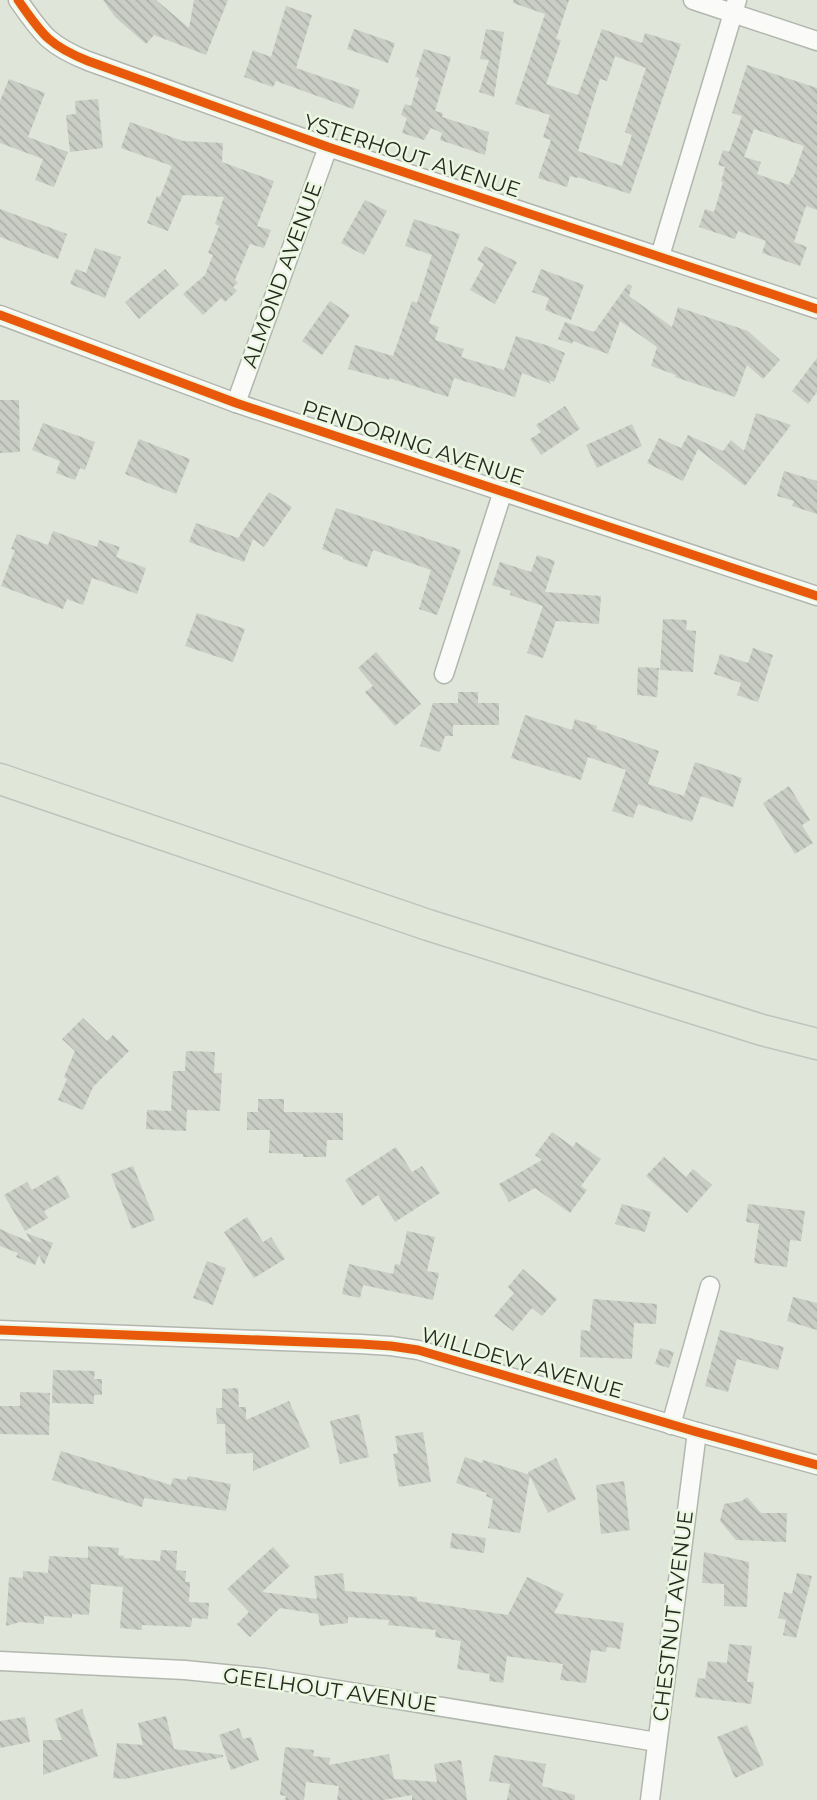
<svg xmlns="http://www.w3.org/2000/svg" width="817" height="1800" viewBox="0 0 817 1800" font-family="Montserrat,sans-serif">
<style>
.building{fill:url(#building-back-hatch);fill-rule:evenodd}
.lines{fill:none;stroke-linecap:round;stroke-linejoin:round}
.minor-casing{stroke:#b2b7ae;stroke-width:21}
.trunk-casing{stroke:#c0c3bd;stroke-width:33}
.minor{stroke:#fafbf9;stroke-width:18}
.trunk{stroke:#e0e7d8;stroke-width:30}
.cycleway-casing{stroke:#ebf7e1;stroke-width:13}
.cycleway{stroke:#e8590c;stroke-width:9}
.labels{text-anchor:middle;stroke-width:5;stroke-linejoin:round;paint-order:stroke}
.street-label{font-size:21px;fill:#252921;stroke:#ebf7e1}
</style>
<defs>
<pattern id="building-back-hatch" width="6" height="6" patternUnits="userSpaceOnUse" patternTransform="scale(1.75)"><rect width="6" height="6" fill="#c9cdc4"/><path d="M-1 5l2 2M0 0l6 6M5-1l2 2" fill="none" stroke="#acb0a8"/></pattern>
</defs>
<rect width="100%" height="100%" fill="#dfe5d9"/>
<g class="building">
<polygon points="103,0 156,0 189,28 194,0 228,0 206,55 154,35 146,44 115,17"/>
<path d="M513 0H569L556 39 561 40 546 84 578 95 602 29 642 43 645 33 681 44 630 194 578 177 577 178 570 176 567 187 538 178 551 140 543 137 550 115 515 104 545 14 513 3ZM615 56 646 68 625 132 632 135 622 166 578 151 600 79 607 81Z"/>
<polygon points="286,6 312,15 296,68 360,90 353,109 276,81 273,87 244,77 253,50 271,57"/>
<polygon points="354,29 395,43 388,63 347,49"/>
<polygon points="486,29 504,32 494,97 479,92 489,60 480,59"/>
<polygon points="424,49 451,57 435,111 443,113 442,117 489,132 485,155 440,140 442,133 431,128 424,140 402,133 407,118 401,115 405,104 411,106 419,78 415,77"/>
<path d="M747 65 817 88V210L806 206 794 242 807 247 800 266 762 253 766 241 738 231 735 239 699 227 705 209 714 212 723 182H721L725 167 718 165 723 150 729 152 742 116 732 113ZM754 129 804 146 793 178 792 177 789 185 757 174 761 162 744 157Z"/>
<polygon points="9,79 45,93 28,137 68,152 54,187 35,180 43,159 0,143 0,101"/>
<polygon points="98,99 103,148 70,152 66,115 76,114 75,101"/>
<polygon points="130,122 183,141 223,143 222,162 274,181 257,226 271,230 264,248 250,244 235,280 238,283 233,287 237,291 225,302 221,298 203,315 183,294 205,275 213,255 208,253 219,226 215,224 224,197 183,195 168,231 147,223 157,196 160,197 172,166 121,148"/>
<polygon points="365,200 387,211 364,255 341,243"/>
<polygon points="0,209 67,234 58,259 0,237"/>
<polygon points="414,219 460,234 429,323 439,327 435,340 464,349 461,357 504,370 516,336 549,346 565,353 554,382 548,380 551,384 522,373 515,397 454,378 448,397 389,378 389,380 348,369 355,345 393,356 412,301 417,303 432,255 405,246"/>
<polygon points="485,246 517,262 495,304 470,290 484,264 477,260"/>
<polygon points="95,248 121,257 105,298 70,284 76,269 86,273"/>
<polygon points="165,269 179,285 139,319 125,302"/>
<polygon points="541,269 584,285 571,320 545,310 549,298 532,292"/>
<polygon points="628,284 632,286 629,296 672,327 678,307 748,331 780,360 763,379 747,365 735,397 675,377 676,375 651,366 657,347 620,321 608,354 573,341 572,344 558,339 565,322 594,332"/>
<polygon points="330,301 350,315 322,355 302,341"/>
<polygon points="817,358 817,392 808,404 792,391"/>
<polygon points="0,400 19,400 20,452 0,453"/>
<polygon points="565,406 580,429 541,455 530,439 541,432 536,425"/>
<polygon points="756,413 791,425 745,486 698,449 683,481 647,463 659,438 681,448 688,435 723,451 731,440 744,451"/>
<polygon points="43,423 95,442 85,470 80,468 75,480 56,473 60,461 32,450"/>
<polygon points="632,424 642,446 597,468 586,445"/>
<polygon points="139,439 190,459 176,494 125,474"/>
<polygon points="784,471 817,481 817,514 792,506 794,501 777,496"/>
<polygon points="269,492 292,507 264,547 253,539 244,562 189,542 196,523 238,538"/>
<polygon points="336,508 461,550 437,615 419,609 431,570 373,550 367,567 343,559 343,557 322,549"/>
<polygon points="53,531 97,547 99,540 120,547 116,557 146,568 137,594 92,578 83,605 67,599 63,609 1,586 15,550 11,549 17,534 48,545"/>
<polygon points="537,555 555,561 545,592 601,596 599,624 556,621 543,658 527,653 543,606 510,595 511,591 492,585 500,562 531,572"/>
<polygon points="197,613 245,629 233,662 185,646"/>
<polygon points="663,619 687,620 686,630 696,631 693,672 660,670"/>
<polygon points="753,648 773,655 758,702 737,695 741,683 714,674 720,654 748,663"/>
<polygon points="376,652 421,704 395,726 365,692 373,686 358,668"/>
<polygon points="638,667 659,668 657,697 637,695"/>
<polygon points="458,692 478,692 478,703 499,703 499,725 453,725 453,736 445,736 440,752 420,746 433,703 458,703"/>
<polygon points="525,715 572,730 575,719 597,726 596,729 659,751 648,784 684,796 695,762 742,778 733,807 701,796 692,822 638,804 633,818 612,811 626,770 588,757 581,780 511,758"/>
<polygon points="789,786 810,820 802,825 813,843 795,854 763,803"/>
<polygon points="83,1018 107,1041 113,1035 129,1051 93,1087 83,1110 58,1100 67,1079 64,1077 75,1051 62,1039"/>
<polygon points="186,1051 215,1052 214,1073 222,1073 220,1111 187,1110 186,1131 146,1129 147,1110 171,1111 173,1071 185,1071"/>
<polygon points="258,1099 284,1099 284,1112 343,1113 343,1140 327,1140 326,1157 303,1157 303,1154 269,1153 270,1130 247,1130 247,1112 258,1112"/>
<polygon points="552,1132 573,1147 576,1142 601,1159 581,1186 587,1190 570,1213 535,1188 509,1202 499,1184 542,1160 535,1155"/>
<polygon points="396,1147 412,1172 422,1166 440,1193 395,1222 378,1195 362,1206 345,1180"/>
<polygon points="664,1157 686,1177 693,1169 712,1185 687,1213 646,1176"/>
<polygon points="133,1166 155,1220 132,1229 111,1174"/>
<polygon points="58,1175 70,1197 44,1211 48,1218 25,1231 4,1195 27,1182 32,1190"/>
<polygon points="622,1204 651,1212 645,1232 615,1224"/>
<polygon points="748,1204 805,1211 801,1241 790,1240 787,1267 754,1263 759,1224 746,1222"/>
<polygon points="247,1217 263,1242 271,1237 285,1259 254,1278 224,1232"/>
<polygon points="0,1229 32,1243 26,1233 53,1243 44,1265 39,1255 35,1265 16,1257 18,1253 0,1246"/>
<polygon points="407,1231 435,1237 427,1271 439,1273 433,1300 363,1285 360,1298 342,1294 349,1264 393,1274 395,1264 400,1265"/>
<polygon points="207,1261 226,1268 213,1305 193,1298"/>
<polygon points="523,1269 557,1299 542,1316 532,1308 513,1331 494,1316 514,1293 508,1287"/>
<polygon points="793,1297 817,1303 817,1330 787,1321"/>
<polygon points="593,1299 657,1304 656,1324 634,1323 632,1359 580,1357 581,1330 590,1331"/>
<polygon points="720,1330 784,1347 778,1370 737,1359 728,1392 705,1386"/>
<polygon points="660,1348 674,1352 669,1368 655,1364"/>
<polygon points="53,1370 95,1371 94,1379 102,1379 102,1395 94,1395 94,1404 52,1403"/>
<polygon points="238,1388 239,1407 246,1407 246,1420 289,1401 310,1447 253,1471 253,1453 226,1454 225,1424 217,1424 216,1408 222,1408 222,1389"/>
<polygon points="20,1392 50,1393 49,1435 0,1434 0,1406 20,1406"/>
<polygon points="359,1414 369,1457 340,1464 330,1421"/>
<polygon points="423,1432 431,1482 399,1487 393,1454 398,1453 395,1436"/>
<polygon points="61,1451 171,1485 173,1478 187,1480 188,1476 231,1484 226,1511 144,1498 142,1507 52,1480"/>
<polygon points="465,1457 482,1463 483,1460 530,1475 520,1533 488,1528 493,1499 486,1496 487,1493 456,1483"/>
<polygon points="556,1458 576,1499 548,1513 528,1472"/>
<polygon points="624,1481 630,1530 601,1534 596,1485"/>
<polygon points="747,1497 761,1513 787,1513 786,1542 736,1540 720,1521 724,1504 742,1501"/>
<polygon points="452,1533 486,1538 484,1553 450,1548"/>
<polygon points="88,1546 119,1548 118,1555 124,1556 124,1558 160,1561 161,1550 177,1551 176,1570 186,1571 185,1582 190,1582 189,1602 209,1603 208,1619 192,1618 191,1627 142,1625 142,1630 120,1628 123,1587 91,1584 89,1615 72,1614 72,1618 44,1616 44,1624 20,1622 6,1626 9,1577 23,1578 23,1571 48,1573 49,1556 88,1558"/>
<polygon points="273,1547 290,1566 262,1592 317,1599 314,1576 343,1573 345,1591 417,1597 417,1601 508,1615 527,1577 564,1594 554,1613 624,1623 620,1649 607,1647 606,1652 591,1650 586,1683 560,1680 563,1664 507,1656 503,1683 489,1681 490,1674 457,1669 461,1641 435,1637 436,1630 388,1625 389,1620 348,1617 348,1623 320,1626 318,1614 280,1608 250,1637 237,1624 249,1612 227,1589"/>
<polygon points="704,1552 749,1562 747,1607 724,1606 724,1584 702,1583"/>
<polygon points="797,1573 812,1576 796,1638 783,1635 786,1620 778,1618 784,1592 792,1594"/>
<polygon points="729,1644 752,1646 747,1682 754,1682 751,1704 695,1697 698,1678 705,1679 708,1661 727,1663"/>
<polygon points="82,1709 98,1756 43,1775 43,1740 62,1740 55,1719"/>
<polygon points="166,1716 174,1749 223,1755 223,1757 125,1779 113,1778 117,1743 143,1745 138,1723"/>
<polygon points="25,1717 30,1742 0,1748 0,1721"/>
<polygon points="747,1725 764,1765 735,1778 717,1737"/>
<polygon points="239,1728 243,1739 251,1737 259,1760 231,1770 219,1735"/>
<polygon points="285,1747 314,1750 313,1756 330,1758 329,1765 389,1754 394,1779 437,1782 434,1764 461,1760 467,1800 412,1800 412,1795 384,1800 337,1800 339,1786 306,1782 304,1800 285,1800 286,1796 280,1795"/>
<polygon points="494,1755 546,1764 542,1786 575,1795 575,1800 507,1800 510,1784 489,1781"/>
</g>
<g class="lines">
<g class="minor-casing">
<g id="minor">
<path d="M18 0C42 34 48 45 88 61L328 147 817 309"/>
<polyline points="693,0 817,41"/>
<polyline points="660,256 737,0"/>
<polyline points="0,315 236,403 817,596"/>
<polyline points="236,403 328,147"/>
<polyline points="444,674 503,491"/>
<polyline points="0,1330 360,1344 391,1346 418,1350 697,1432 817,1465"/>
<polyline points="671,1425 710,1286"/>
<polyline points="0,1661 185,1670 265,1678 657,1742"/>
<polyline points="650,1800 697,1432"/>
</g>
</g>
<g class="trunk-casing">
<polyline id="trunk" points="0,779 428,925 762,1030 817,1044"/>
</g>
<use href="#minor" class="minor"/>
<use href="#trunk" class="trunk"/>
<g class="cycleway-casing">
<g id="cycleway">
<path d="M18 0C42 34 48 45 88 61L328 147 817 309"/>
<polyline points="0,315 236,403 817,596"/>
<polyline points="0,1330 360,1344 391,1346 418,1350 697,1432 817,1465"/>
</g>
</g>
<use href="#cycleway" class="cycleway"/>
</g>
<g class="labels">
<g class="street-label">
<text transform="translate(412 156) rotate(18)" y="7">YSTERHOUT AVENUE</text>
<text transform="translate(282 275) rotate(-70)" y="7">ALMOND AVENUE</text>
<text transform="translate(413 443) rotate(18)" y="7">PENDORING AVENUE</text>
<text transform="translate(522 1363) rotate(16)" y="7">WILLDEVY AVENUE</text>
<text transform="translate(673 1616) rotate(-83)" y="7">CHESTNUT AVENUE</text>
<text transform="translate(330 1690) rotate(8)" y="7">GEELHOUT AVENUE</text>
</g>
</g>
</svg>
